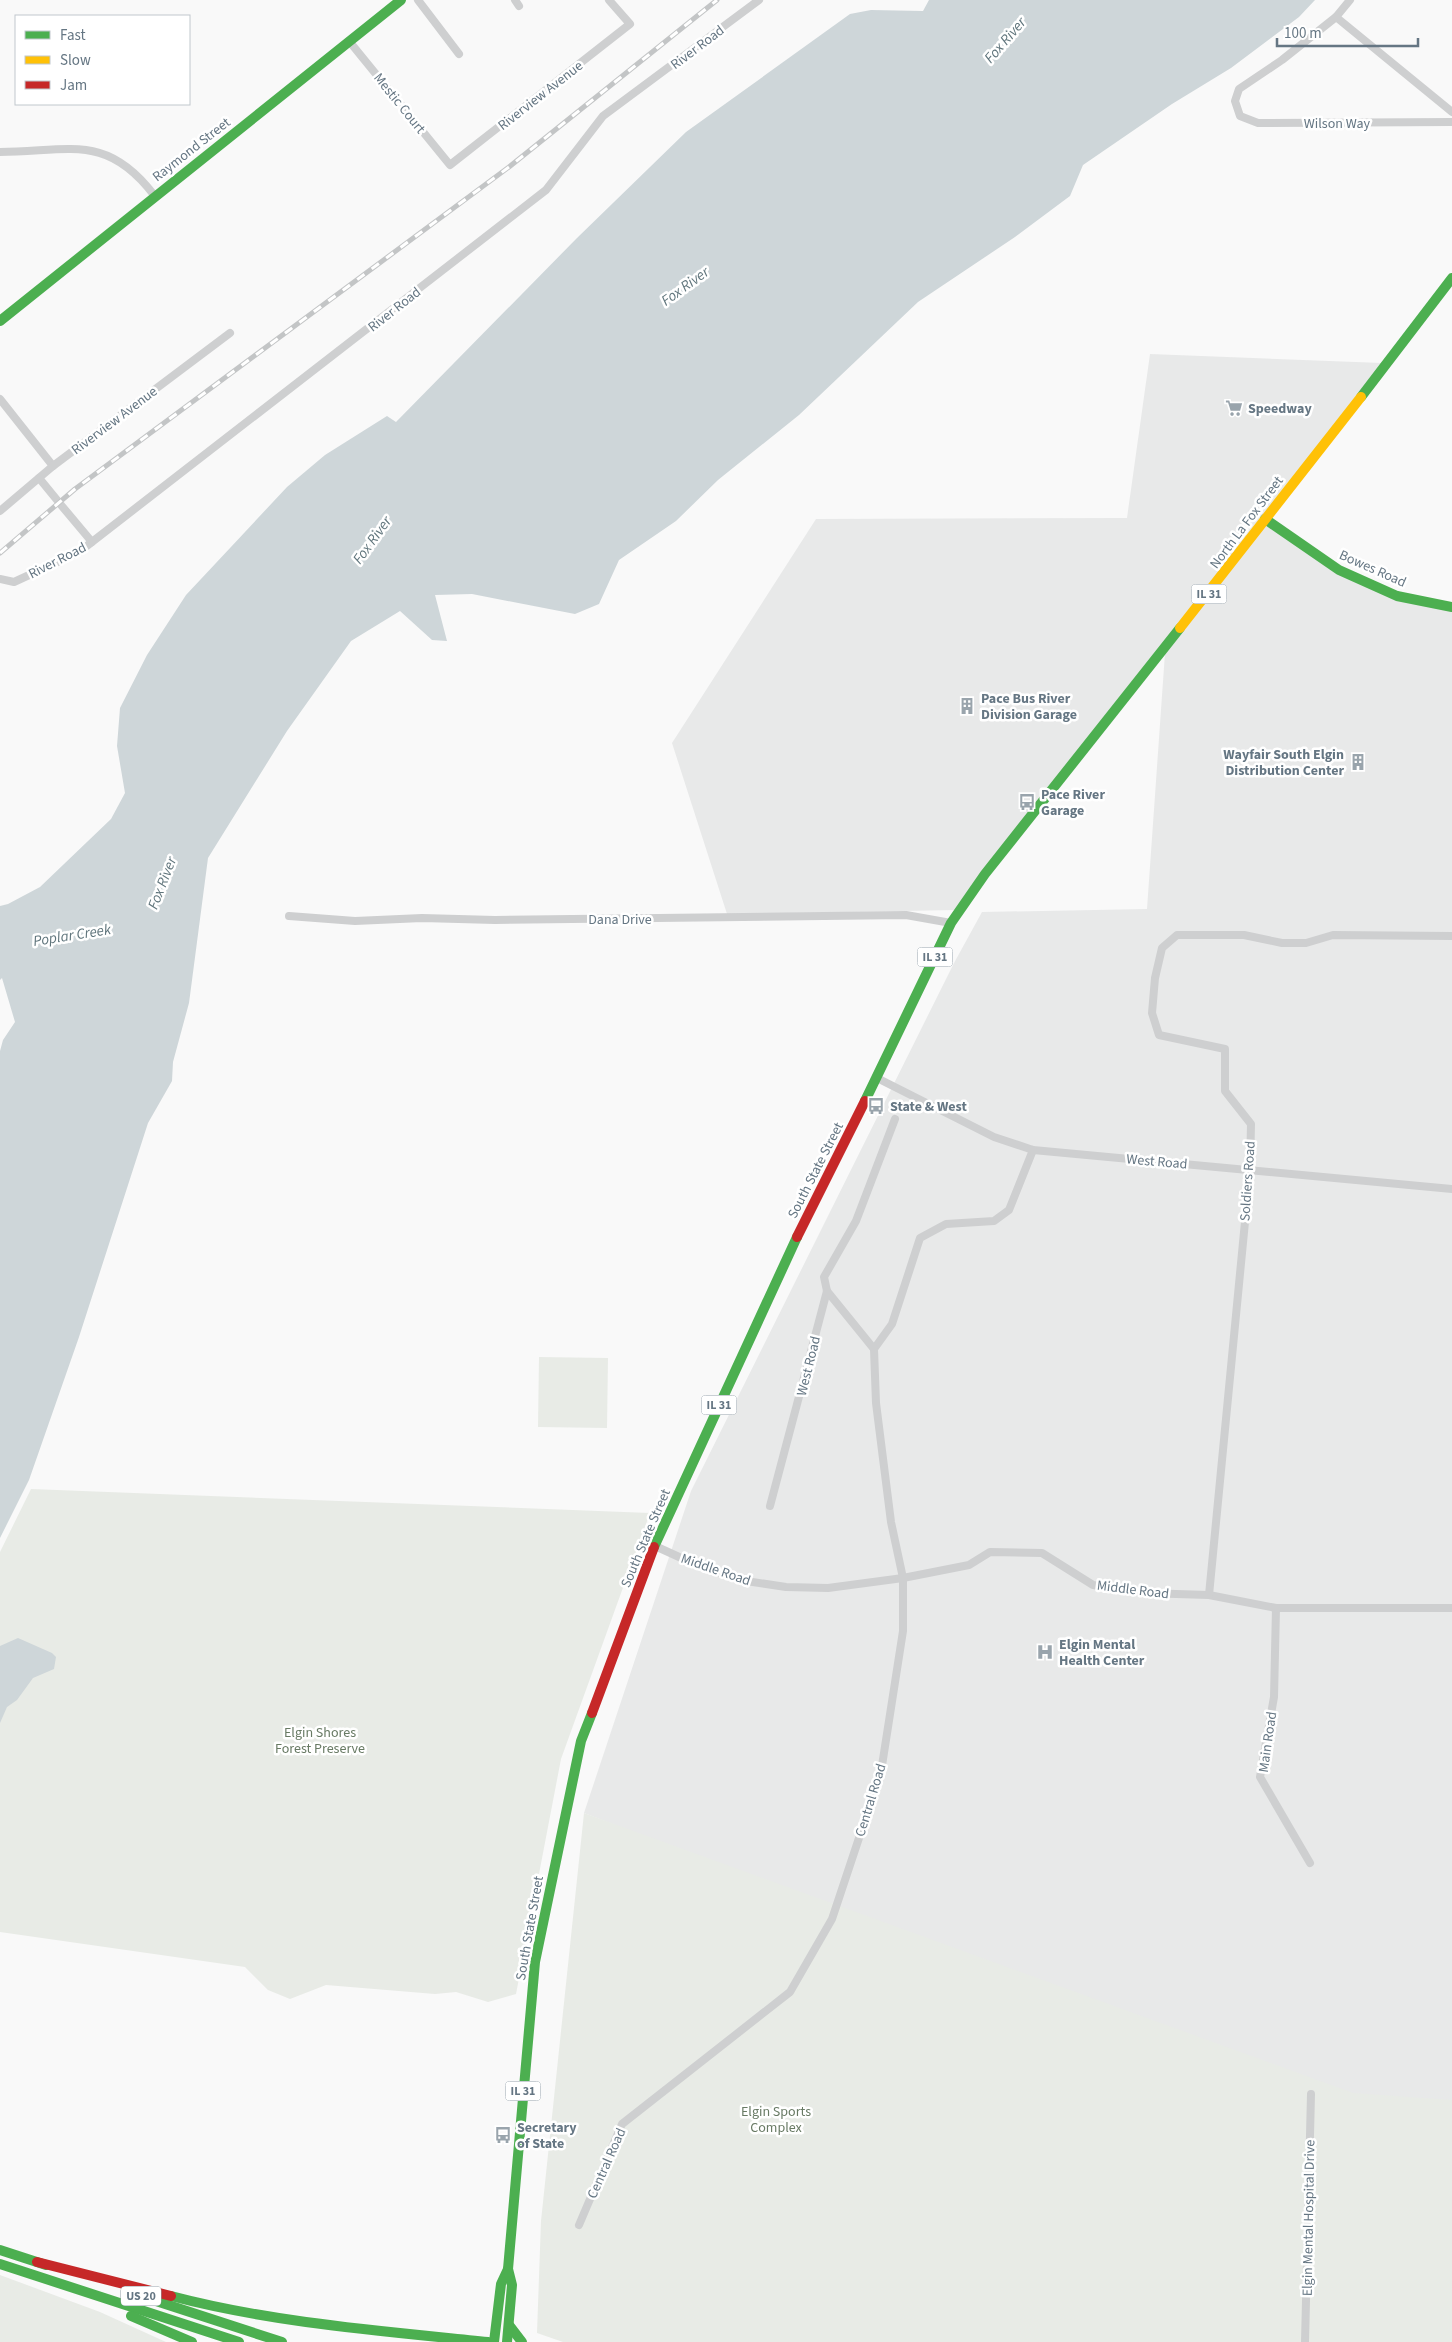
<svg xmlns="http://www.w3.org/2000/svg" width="1452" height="2342" viewBox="0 0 1452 2342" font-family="'Source Sans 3',sans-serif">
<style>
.built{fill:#e8e9e9}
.green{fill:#e8ebe6}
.water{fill:#ced6d9}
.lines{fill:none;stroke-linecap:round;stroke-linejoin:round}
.street{stroke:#cecfd0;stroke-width:8}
.fast{stroke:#4caf50;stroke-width:10}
.slow{stroke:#ffc107;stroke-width:10}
.jam{stroke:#c62828;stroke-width:10}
.rail-casing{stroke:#c3c5c6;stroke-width:5}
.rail{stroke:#fff;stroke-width:3;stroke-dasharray:9;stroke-linecap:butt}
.labels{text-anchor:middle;stroke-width:5;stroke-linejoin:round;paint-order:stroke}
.shield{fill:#fff;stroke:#939fa8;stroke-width:1}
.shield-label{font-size:12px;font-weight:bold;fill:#657683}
.street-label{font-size:14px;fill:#657683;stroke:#fff}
.poi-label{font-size:14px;font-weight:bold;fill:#657683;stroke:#fff;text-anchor:start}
.park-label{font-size:14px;fill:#687a64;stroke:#fff}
.water-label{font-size:15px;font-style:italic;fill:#60757c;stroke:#fff}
</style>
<rect width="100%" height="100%" fill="#f9f9f9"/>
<g class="built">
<polygon points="1150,354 1382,363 955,910 727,914 672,743 816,519 1127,518"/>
<polygon points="1266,524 1337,573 1452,611 1452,2101 1311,2094 584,1813 691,1491 954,963 982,912 1147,909 1165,653"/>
</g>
<g class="green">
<polygon points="539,1357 608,1358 607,1428 538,1427"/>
<polygon points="31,1489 650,1513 561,1759 516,1994 488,2002 456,1992 435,1994 326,1985 290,1999 268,1990 245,1967 0,1932 0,1552"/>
<polygon points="584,1813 1353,2093 1452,2100 1452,2342 563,2342 537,2333 541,2221"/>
<polygon points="0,2275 100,2312 166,2342 0,2342"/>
</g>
<g class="water">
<polygon points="929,0 1315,0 1299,17 1231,68 1172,104 1083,165 1070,196 1015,237 918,302 799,415 718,480 676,521 619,560 599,604 575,614 472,594 435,595 447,641 432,640 400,611 351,641 287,731 208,858 189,1003 173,1062 172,1081 148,1123 79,1337 29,1480 0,1538 0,1051 3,1040 15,1022 2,978 0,980 0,906 8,904 40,887 111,819 125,793 117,746 120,708 147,655 186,595 287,487 325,455 387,416 396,422 577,238 686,132 850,14 871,10 923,11"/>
<polygon points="18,1638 52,1653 56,1657 54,1669 33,1678 17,1700 7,1707 0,1723 0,1646"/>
</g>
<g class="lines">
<g class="street">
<polyline points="418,0 459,54"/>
<polyline points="515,0 519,6"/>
<polyline points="1350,0 1336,17 1282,60 1239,89 1235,101 1240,116 1258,123 1452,122"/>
<polyline points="1336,17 1452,112"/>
<polyline points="349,41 450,165 630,24 609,0"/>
<path d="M0 152C68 152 106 132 154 195"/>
<polyline points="0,399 53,466"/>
<polyline points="39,478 57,500"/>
<polyline points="61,505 92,542"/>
<polyline points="0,511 53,466 230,333"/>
<polyline points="0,579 14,582 79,552 546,190 603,116 759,0"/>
<polyline points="289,916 355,921 422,918 495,920 906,915 951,923"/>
<polyline points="877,1078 994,1137 1033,1150 1452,1189"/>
<polyline points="874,1349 892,1324 920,1238 946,1224 994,1221 1009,1210 1033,1150"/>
<polyline points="770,1506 827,1291 824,1277 856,1221 895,1119"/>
<polyline points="655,1546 701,1567 746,1581 786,1587 828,1588 903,1578 969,1565 990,1552 1042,1553 1093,1585 1143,1593 1209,1595 1276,1608 1452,1608"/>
<polyline points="1209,1595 1250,1170 1251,1124 1225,1091 1225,1049 1159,1035 1152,1013 1155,978 1162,948 1177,935 1244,935 1282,943 1306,943 1333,935 1452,936"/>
<polyline points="1276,1608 1274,1697 1260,1777 1310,1863"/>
<polyline points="579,2225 622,2124 790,1992 832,1919 881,1772 903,1631 903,1578 891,1522 876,1403 874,1349 827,1291"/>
<polyline points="1305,2342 1311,2094"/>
</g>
<g class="fast">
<polyline points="0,321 401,0"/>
<polyline points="1361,397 1452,278"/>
<polyline points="1265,519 1339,570 1397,596 1452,607"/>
<polyline points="865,1101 951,923 985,874 1180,628"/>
<polyline points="654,1547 797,1237"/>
<polyline points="0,2250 46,2265"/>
<polyline points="0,2264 239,2342"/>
<path d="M171 2296C274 2323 382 2331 488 2342"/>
<polyline points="156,2301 282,2342"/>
<polyline points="131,2316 192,2342"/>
<polyline points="509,2325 522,2342"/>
<polyline points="494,2342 501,2284 508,2269"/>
<polyline points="507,2342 512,2285 508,2269 535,1962 581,1741 592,1713"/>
</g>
<polyline class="slow" points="1180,628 1361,397"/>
<g class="jam">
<polyline points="797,1237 865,1101"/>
<polyline points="592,1713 654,1547"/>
<polyline points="37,2262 171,2296"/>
</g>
<g class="rail-casing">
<polyline id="rail" points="0,553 75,489 509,167 717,0"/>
</g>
<use href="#rail" class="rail"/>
</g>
<defs>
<g id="supermarket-bare" transform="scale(1.35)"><path d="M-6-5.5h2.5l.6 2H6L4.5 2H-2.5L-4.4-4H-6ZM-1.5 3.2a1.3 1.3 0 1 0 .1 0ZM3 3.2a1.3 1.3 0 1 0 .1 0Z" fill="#99a4ac" stroke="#fff" stroke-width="2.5" paint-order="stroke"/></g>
<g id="building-bare" transform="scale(1.35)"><path d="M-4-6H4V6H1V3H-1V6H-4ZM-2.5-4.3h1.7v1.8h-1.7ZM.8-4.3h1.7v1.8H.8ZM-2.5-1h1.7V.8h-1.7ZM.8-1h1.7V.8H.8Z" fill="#99a4ac" stroke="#fff" stroke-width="2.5" paint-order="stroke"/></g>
<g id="bus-bare" transform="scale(1.35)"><path d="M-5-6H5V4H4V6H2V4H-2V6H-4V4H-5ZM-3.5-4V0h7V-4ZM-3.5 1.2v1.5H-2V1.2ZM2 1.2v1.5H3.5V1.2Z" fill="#99a4ac" stroke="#fff" stroke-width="2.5" paint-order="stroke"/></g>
<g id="hospital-bare" transform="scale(1.35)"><path d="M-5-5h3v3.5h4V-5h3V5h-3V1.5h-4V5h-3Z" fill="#99a4ac" stroke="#fff" stroke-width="2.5" paint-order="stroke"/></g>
</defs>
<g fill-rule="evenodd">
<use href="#supermarket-bare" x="1234" y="408"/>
<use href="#building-bare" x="967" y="706"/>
<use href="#building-bare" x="1358" y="762"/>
<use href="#bus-bare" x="1027" y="802"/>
<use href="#bus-bare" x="876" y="1106"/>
<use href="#hospital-bare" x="1045" y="1652"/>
<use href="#bus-bare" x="503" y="2135"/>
</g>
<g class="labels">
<g class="shield">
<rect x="1191.5" y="584.5" width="35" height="19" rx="4"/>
<rect x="917.5" y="947.5" width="35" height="19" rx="4"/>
<rect x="701.5" y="1395.5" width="35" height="19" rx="4"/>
<rect x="505.5" y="2081.5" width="35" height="19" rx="4"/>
<rect x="121" y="2286.5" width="40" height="19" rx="4"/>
</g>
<g class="shield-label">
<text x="1209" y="598">IL 31</text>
<text x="935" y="961">IL 31</text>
<text x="719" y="1409">IL 31</text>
<text x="523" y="2095">IL 31</text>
<text x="141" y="2300">US 20</text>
</g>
<g class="street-label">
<text transform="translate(697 47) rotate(-37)" y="5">River Road</text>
<text transform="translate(540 95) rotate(-38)" y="5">Riverview Avenue</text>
<text transform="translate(400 103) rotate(51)" y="5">Mestic Court</text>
<text x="1337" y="128">Wilson Way</text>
<text transform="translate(191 149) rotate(-38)" y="5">Raymond Street</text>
<text transform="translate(394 309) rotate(-38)" y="5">River Road</text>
<text transform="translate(114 420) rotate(-37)" y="5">Riverview Avenue</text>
<text transform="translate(1246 522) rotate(-53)" y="5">North La Fox Street</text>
<text transform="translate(57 560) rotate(-27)" y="5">River Road</text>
<text transform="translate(1373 568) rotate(24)" y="5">Bowes Road</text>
<text x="620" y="924">Dana Drive</text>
<text transform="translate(1157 1161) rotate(5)" y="5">West Road</text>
<text transform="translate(815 1170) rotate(-63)" y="5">South State Street</text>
<text transform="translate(1247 1181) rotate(-86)" y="5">Soldiers Road</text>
<text transform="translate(808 1366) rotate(-76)" y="5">West Road</text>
<text transform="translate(645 1538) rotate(-67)" y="5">South State Street</text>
<text transform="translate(716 1569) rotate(19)" y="5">Middle Road</text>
<text transform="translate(1133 1589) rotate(7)" y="5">Middle Road</text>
<text transform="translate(1267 1742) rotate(-82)" y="5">Main Road</text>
<text transform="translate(870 1800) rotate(-73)" y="5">Central Road</text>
<text transform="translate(529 1928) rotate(-80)" y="5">South State Street</text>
<text transform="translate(606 2163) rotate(-66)" y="5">Central Road</text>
<text transform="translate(1308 2218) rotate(-89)" y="5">Elgin Mental Hospital Drive</text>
</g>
<g class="poi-label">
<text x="1248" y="413">Speedway</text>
<text x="981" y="703">Pace Bus River<tspan x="981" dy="16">Division Garage</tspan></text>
<text x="1344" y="759" text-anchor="end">Wayfair South Elgin<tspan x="1344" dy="16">Distribution Center</tspan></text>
<text x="1041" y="799">Pace River<tspan x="1041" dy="16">Garage</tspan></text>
<text x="890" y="1111">State &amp; West</text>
<text x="1059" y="1649">Elgin Mental<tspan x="1059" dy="16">Health Center</tspan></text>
<text x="517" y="2132">Secretary<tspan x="517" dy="16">of State</tspan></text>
</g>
<g class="park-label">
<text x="320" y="1737">Elgin Shores<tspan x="320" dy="16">Forest Preserve</tspan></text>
<text x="776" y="2116">Elgin Sports<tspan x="776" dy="16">Complex</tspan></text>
</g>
<g class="water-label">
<text transform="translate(1005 40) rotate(-49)" y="5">Fox River</text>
<text transform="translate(685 286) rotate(-36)" y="5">Fox River</text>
<text transform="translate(372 540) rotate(-54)" y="5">Fox River</text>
<text transform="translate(162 883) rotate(-69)" y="5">Fox River</text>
<text transform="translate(72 935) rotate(-9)" y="5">Poplar Creek</text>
</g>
</g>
<rect x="15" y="15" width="175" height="90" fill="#ffffff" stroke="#c1c8cd"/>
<rect x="25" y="31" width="25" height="8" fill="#4caf50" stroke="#c1c8cd"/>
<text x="60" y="40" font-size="15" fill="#657683">Fast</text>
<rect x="25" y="56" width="25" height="8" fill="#ffc107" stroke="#c1c8cd"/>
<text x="60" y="65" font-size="15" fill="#657683">Slow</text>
<rect x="25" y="81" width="25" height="8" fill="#c62828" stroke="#c1c8cd"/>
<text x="60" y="90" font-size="15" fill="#657683">Jam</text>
<path d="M1277 38v8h141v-8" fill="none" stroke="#657683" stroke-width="2.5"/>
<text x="1284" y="38" font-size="15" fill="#657683" stroke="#ffffff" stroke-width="4" paint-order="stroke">100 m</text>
</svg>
